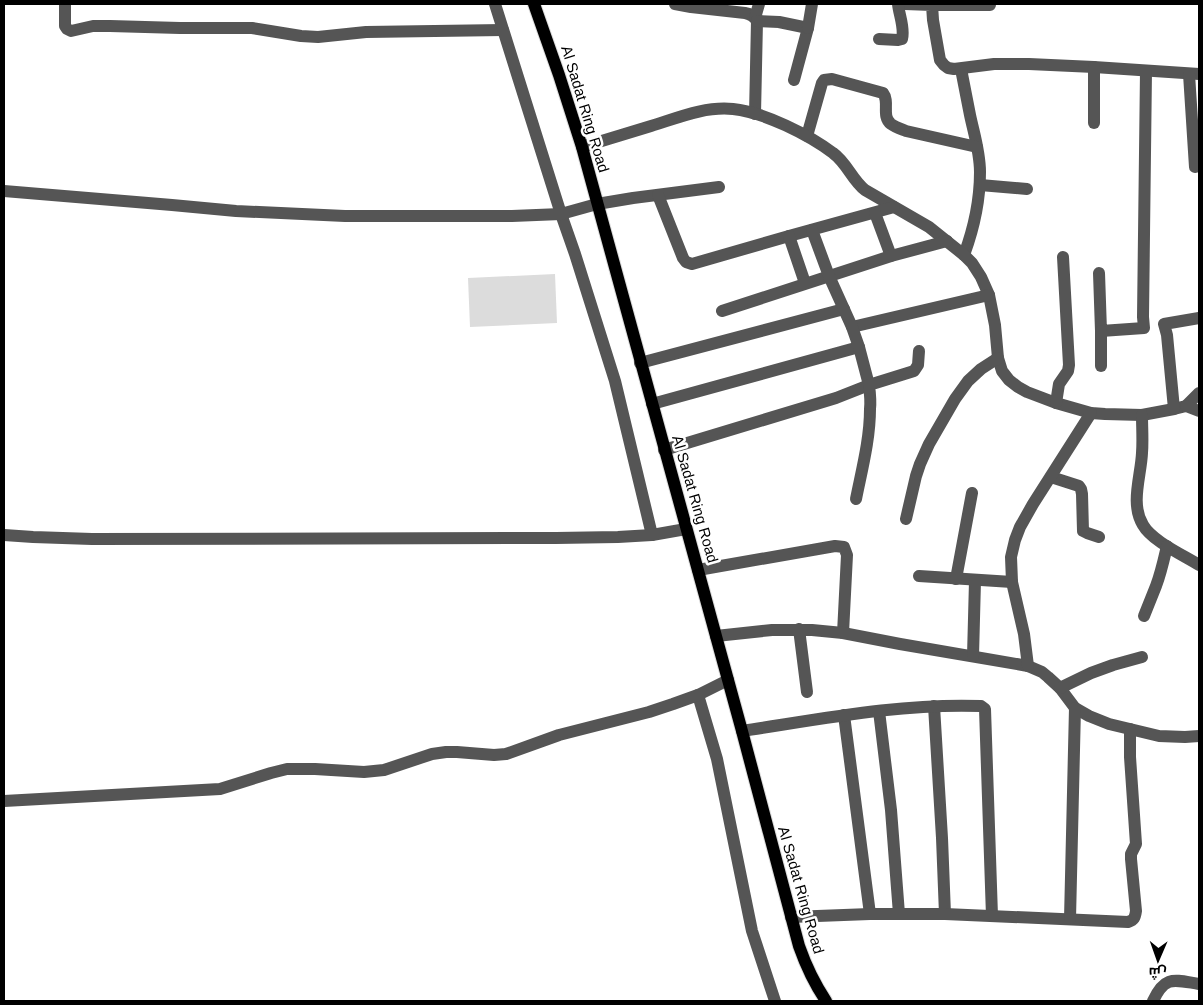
<svg xmlns="http://www.w3.org/2000/svg" width="1203" height="1005" viewBox="0 0 1203 1005" font-family="Helvetica,Cairo,sans-serif">
<style>
.green{fill:#dcdcdc}
.lines{fill:none;stroke-linecap:round;stroke-linejoin:round}
.major-casing{stroke:#dbdbdb;stroke-width:14}
.minor{stroke:#555;stroke-width:12}
.major{stroke:#000;stroke-width:12}
.labels{text-anchor:middle;stroke-width:5;stroke-linejoin:round;paint-order:stroke}
.street-label{font-size:15px;fill:#000;stroke:#fff}
</style>
<rect width="100%" height="100%" fill="#fff"/>
<polygon class="green" points="555,274 557,323 470,327 468,278"/>
<g class="lines">
<g class="major-casing">
<path id="major" d="M534 4 559 75 582 147 742 731 799 946C806 966 814 983 826 1001"/>
</g>
<g class="minor">
<polyline points="65,4 65,26 67,29 71,31 93,26 110,26 180,28 252,28 301,36 318,37 366,32 503,30"/>
<polyline points="495,4 561,214 575,254 615,381 652,535"/>
<path d="M675 4 691 7 745 13C751 14 754 16 757 21L755 114"/>
<polyline points="905,4 932,5 933,20 940,60 944,65 948,68 954,69 994,64 1029,64 1094,67 1199,74"/>
<polyline points="931,4 932,5 990,5"/>
<polyline points="755,18 759,4"/>
<polyline points="757,21 779,22 808,28 794,80"/>
<polyline points="808,28 812,4"/>
<path d="M879 39 898 40 902 39C905 28 899 15 898 4"/>
<path d="M961 69C964 84 967 100 970 115 974 134 980 152 980 172 980 201 974 228 964 255"/>
<polyline points="1189,74 1195,167"/>
<polyline points="1094,123 1094,67"/>
<path d="M807 136 822 83 824 80 832 79 883 93C890 102 881 116 891 124 895 127 901 129 906 131L977 147"/>
<path d="M582 147C605 140 628 133 651 126 677 118 705 106 733 109 764 112 809 135 833 153 847 163 852 180 865 190L929 227 964 255 972 263 981 277 989 295 995 325 998 358 1002 371 1009 380 1018 387 1027 392 1056 403 1091 413 1105 414 1142 415 1174 409 1186 406 1199 393"/>
<polyline points="980,185 1027,189"/>
<polyline points="4,191 172,205 236,211 345,216 512,216 561,214 597,204 633,198 719,187"/>
<polyline points="658,195 683,258 686,262 692,264 789,236 894,207"/>
<polyline points="875,213 891,256"/>
<polyline points="789,236 805,283"/>
<polyline points="1099,273 1101,331 1144,328 1143,317 1146,71"/>
<polyline points="722,311 891,256 947,241"/>
<polyline points="852,327 989,295"/>
<polyline points="1101,331 1101,366"/>
<polyline points="640,363 844,309"/>
<polyline points="1056,403 1059,384 1068,371 1069,365 1063,257"/>
<polyline points="652,404 859,347"/>
<polyline points="1186,406 1199,411"/>
<polyline points="1174,409 1167,335 1164,324 1199,318"/>
<path d="M1142 415C1142 427 1143 441 1142 453 1141 476 1130 504 1143 525 1152 541 1183 555 1199 565"/>
<polyline points="664,450 836,398 869,385 859,347 852,327 829,276 812,230"/>
<polyline points="1051,477 1079,486 1081,489 1082,494 1083,531 1087,533 1099,537"/>
<path d="M856 499C862 469 870 439 870 409 871 401 870 393 869 385L914 371 918 365 919 351"/>
<polyline points="906,519 916,476 920,464 929,444 955,399 968,381 981,369 998,358"/>
<polyline points="4,535 33,537 92,539 556,538 618,537 652,535 686,529"/>
<polyline points="698,570 835,546 844,547 847,555 843,633"/>
<polyline points="919,576 1012,582"/>
<polyline points="956,579 972,493"/>
<path d="M1144 616C1148 606 1152 596 1156 586 1161 573 1164 559 1167 546"/>
<polyline points="799,629 807,692"/>
<polyline points="716,636 772,630 812,630 843,633 900,644 1028,666 1042,672 1048,677 1060,688 1075,708 1089,716 1109,724 1159,736 1185,737 1199,736"/>
<polyline points="973,656 975,581"/>
<polyline points="1028,666 1024,634 1012,582 1011,557 1015,540 1020,527 1033,504 1091,413"/>
<polyline points="1060,688 1091,673 1113,665 1142,657"/>
<polyline points="698,695 717,759 752,931 775,1001"/>
<polyline points="934,706 942,838 945,914"/>
<polyline points="879,711 891,810 899,914"/>
<polyline points="844,715 870,914"/>
<path d="M742 731C821 719 901 703 981 706L985 709 992 916"/>
<polyline points="4,801 220,789 271,773 287,769 315,769 364,772 384,770 432,754 446,752 457,752 494,755 506,754 559,735 649,712 673,704 698,695 728,680"/>
<path d="M791 917 870 914H945L1128 922C1134 920 1135 918 1136 911L1131 859V854L1136 844 1130 757V729"/>
<polyline points="1070,919 1075,708"/>
<path d="M1153 1001C1165 975 1174 980 1199 984"/>
</g>
<use href="#major" class="major"/>
</g>
<g class="labels">
<g class="street-label">
<text transform="translate(585 109) rotate(73)" y="5">Al Sadat Ring Road</text>
<text transform="translate(695 499) rotate(74)" y="5">Al Sadat Ring Road</text>
<text transform="translate(801 890) rotate(74)" y="5">Al Sadat Ring Road</text>
</g>
</g>
<rect width="1203" height="1005" fill="none" stroke="#000000" stroke-width="10"/>
<g transform="translate(1158 960) rotate(182)" stroke="#ffffff" stroke-width="4" paint-order="stroke">
<path d="M0-4L9 19L0 12L-9 19Z" fill="#000000"/>
<text y="-8" font-size="14" font-weight="bold" text-anchor="middle" fill="#000000">ش</text>
</g>
</svg>
